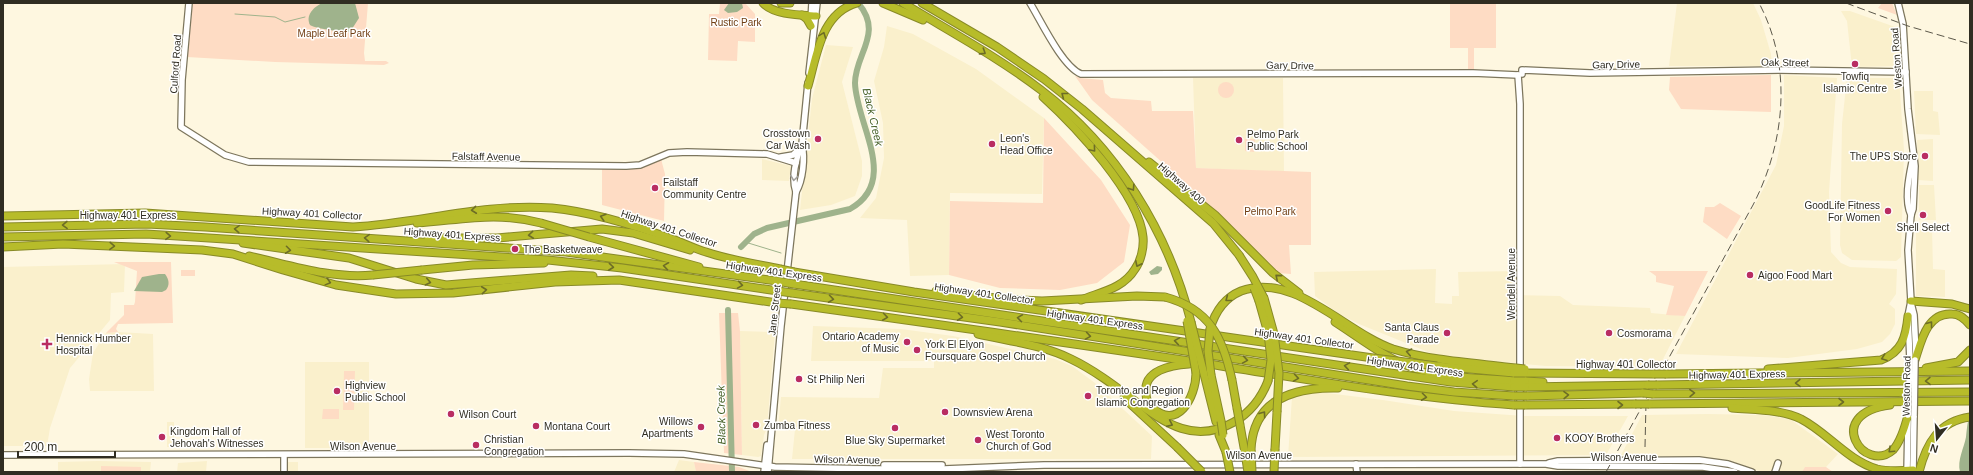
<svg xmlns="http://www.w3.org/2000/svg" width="1973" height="475" viewBox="0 0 1973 475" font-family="Arial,sans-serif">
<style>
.built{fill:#faf0cc}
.green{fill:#fedcc4}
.water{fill:#9fb38c}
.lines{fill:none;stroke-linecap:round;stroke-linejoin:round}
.stream{stroke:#9fb38c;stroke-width:1}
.river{stroke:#9fb38c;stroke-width:6}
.secondary-casing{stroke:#7d765d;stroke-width:8}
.highway-casing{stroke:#888a27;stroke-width:9}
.secondary{stroke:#fff;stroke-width:5.5}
.highway{stroke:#b7bc2a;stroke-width:7}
.rail{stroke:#5c584a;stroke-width:1;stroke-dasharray:8 4;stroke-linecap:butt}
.secondary-bridge-casing{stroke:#7d765d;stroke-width:8;stroke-linecap:butt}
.highway-bridge-casing{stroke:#888a27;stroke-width:9;stroke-linecap:butt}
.secondary-bridge{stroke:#fff;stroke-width:5.5}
.highway-bridge{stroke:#b7bc2a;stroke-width:7}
.oneway{stroke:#6d6d26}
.oneway2{stroke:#a2a09c}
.poi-dot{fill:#b92d62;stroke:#fff;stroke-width:1.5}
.labels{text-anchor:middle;stroke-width:3;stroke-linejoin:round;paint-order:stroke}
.park-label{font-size:10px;fill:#703e13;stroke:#fff}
.street-label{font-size:10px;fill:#302d22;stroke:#fff}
.poi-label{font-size:10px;fill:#302d22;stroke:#fff;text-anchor:start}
.water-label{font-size:11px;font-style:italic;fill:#476128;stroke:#fff}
</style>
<rect width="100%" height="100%" fill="#fef7e0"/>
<g class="built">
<polygon points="1677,3 1753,3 1761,20 1771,54 1772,66 1669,66"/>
<polygon points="1841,11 1850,11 1898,28 1900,66 1852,67 1847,21"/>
<polygon points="887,26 913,34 976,69 1044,118 1042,194 950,193 949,275 910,276 907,220 860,218 876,198 884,158 883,123 874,81 884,47"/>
<polygon points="826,45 853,47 842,82 862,161 862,176 855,196 831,205 800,210 812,99"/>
<polygon points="1784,75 1837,78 1829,192 1831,252 1841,263 1850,267 1897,269 1896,294 1889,304 1895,309 1895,324 1890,334 1882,342 1857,349 1788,358 1676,354 1776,165 1784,126"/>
<polygon points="1193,78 1283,78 1284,172 1196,168"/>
<polygon points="1847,78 1899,78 1904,150 1901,257 1896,261 1852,260 1842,253 1840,245 1842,124"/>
<polygon points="1914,91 1933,91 1933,111 1938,112 1940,135 1916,134"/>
<polygon points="1933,139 1933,181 1918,180 1917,140"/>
<polygon points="762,159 791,166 789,181 762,180"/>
<polygon points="1919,185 1934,185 1936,220 1919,220"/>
<polygon points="1916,228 1932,228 1933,269 1945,270 1945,297 1916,296"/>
<polygon points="125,264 124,292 111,293 110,320 70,368 50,428 47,446 3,446 3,267"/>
<polygon points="1436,269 1435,303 1452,304 1452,296 1459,296 1458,272 1517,271 1518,295 1560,296 1573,305 1650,308 1651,313 1685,316 1659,367 1546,366 1438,356 1359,324 1339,314 1315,296 1314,272"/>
<polygon points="813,326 901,329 953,336 1055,359 1072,366 1095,383 1152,436 1151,459 792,459 795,429 778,429 781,397 879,398 883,368 934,368 934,361 811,361"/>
<polygon points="740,331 775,332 767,428 764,435 761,456 758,457 742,455"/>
<polygon points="118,332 153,334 154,391 90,391 89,379 93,353 106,333"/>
<rect x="305" y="362" width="64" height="86"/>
<polygon points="1319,392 1383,400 1454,411 1524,416 1628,416 1606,455 1288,457 1292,397"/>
<polygon points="1708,414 1762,415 1790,419 1838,454 1826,467 1806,467 1802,472 1763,472 1731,463 1699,457 1621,455 1642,415"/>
<rect x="167" y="422" width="7" height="25"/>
<polygon points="679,460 694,462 696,472 674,472"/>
<polygon points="207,461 206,472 177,472 178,463"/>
<polygon points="58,462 98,461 151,462 150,472 58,472"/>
<rect x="287" y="462" width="11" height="10"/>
<polygon points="1495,471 1598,472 1284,472 1360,471"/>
</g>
<g class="green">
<polygon points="193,3 368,3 364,53 365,61 386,61 389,63 384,65 275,62 187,57"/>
<polygon points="720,3 745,3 755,14 755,42 738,41 737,61 708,60 709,14 719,14"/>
<polygon points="1450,3 1496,3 1496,48 1474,48 1474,69 1468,69 1468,48 1450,48"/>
<polygon points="1882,3 1892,3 1897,15 1878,8"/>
<polygon points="1771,75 1771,112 1681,109 1669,90 1670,77"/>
<polygon points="1075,76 1080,78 1103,80 1105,93 1111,98 1151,101 1152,111 1193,111 1196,168 1311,172 1311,245 1289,245 1291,274 1278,273 1191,188 1092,100"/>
<circle cx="1226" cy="90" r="8"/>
<polygon points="1044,118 1101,180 1130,225 1124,262 1097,283 1060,290 1000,288 949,275 950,201 1043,203"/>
<polygon points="1245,139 1255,139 1254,152 1245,151"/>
<polygon points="661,159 665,174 664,221 602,205 602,169 640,167"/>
<polygon points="1720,203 1741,216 1727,239 1703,222 1705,207 1714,207"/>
<polygon points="114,262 171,262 173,323 118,324 116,329 118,332 106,333 124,315 124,305 134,305 135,302 137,271"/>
<rect x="181" y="270" width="14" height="6"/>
<polygon points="1649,271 1708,271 1685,316 1666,315 1674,286 1656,282 1656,276"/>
<polygon points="719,313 738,313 740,331 742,455 724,453"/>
<polygon points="344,371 355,371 354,410 343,410"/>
<polygon points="323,409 339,409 339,419 322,419"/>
<polygon points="694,462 739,467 752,472 696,472"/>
<polygon points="101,466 141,467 141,472 101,472"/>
<polygon points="1805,467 1826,467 1833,472 1802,472"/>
</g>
<g class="water">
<path d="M322 3H355L359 18 350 32C345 33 313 28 310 25 305 15 314 7 322 3Z"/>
<polygon points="729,3 742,3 743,8 737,12 728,13 724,10"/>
<polygon points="1157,266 1162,267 1162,270 1158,274 1151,275 1149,272"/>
<path d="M159 274H165C169 279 170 285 166 290L162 292 134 291 142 277Z"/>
<path d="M1970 415V472H1960C1957 460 1964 448 1966 437 1967 429 1967 423 1970 415Z"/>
</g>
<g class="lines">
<g class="stream">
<polyline points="235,14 275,17 285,22 305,17"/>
<polyline points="745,242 781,253"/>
</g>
<g class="river">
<path d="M741 247 754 234 767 228 850 209C900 181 856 124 855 83 855 54 884 33 858 3"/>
<polyline points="728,310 732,472"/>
</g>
<g class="secondary-casing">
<g id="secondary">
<polyline points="189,3 182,80 181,127 225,155 249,162 626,166 640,165 669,153 687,152 767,154 796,163"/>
<path d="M1030 3C1041 21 1062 66 1081 74L1473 73 1518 75"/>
<polyline points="1898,3 1903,24 1908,109 1915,166 1913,209 1911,215 1908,250 1911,301 1908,316 1910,360"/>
<polyline points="811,20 812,3"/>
<polyline points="809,73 817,3"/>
<polyline points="1522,74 1522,70 1590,73 1779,70 1906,72"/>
<polyline points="1518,75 1520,104 1520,371"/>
<polyline points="781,157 793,155 798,150"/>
<path d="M796 192C803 180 805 158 802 145"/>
<path d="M1911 215C1904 200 1909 177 1912 162"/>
<polyline points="1911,303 1914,315 1916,354"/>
<polyline points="3,455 629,453 684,454 775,467 875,469 944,469 1044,465 1546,464 1558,466 1703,467 1735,472"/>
<polyline points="284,455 284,472"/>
<polyline points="1549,463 1558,461 1699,460 1728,464 1752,472"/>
<polyline points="1356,464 1357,472"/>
<polyline points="1520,464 1520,384"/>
<polyline points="884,465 942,465"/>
<polyline points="764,472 767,445"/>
<path d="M768 472 781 326 796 192C791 178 796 158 802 144L808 83"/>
<polyline points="1775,472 1778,463"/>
<polyline points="1907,472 1908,422"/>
<polyline points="1913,472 1914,416"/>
</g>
</g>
<g class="highway-casing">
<g id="highway">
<path d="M763 3C774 15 800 15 816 16"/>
<polyline points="781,3 790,3"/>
<polyline points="883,3 923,20"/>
<path d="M903 3C949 31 998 57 1041 90 1116 147 1168 231 1191 322"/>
<polyline points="922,3 997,47 1044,79 1082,109 1213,223 1239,255"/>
<polyline points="802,15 807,19 811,26"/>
<path d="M808 86C817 55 821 13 857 3"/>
<path d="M1043 97C1075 126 1139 194 1143 237 1144 247 1141 261 1135 269 1123 289 1100 292 1081 300"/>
<polyline points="1149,162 1215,215 1273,273 1299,293"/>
<path d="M3 216 145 213 353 227C421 223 482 203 552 208 593 212 634 225 672 239 684 243 695 249 706 252 730 260 756 264 780 269"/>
<path d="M417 223C462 220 496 211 541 223"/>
<polyline points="3,227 147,224 205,227 566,252 777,281"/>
<polyline points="3,237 146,234 548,260 622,268 778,291"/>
<polyline points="589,237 699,267"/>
<polyline points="428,238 497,238 602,229 633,233 690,250"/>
<polyline points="243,243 349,258 416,279 446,285 571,275 593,276"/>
<polyline points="3,247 63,244 202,250 233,254 283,270 336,285 396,294 453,293 555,282 619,280 777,303"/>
<path d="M249 256C290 265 330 279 373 275"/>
<polyline points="422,270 473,265 544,263"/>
<polyline points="794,272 914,292 1373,358"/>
<polyline points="794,284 1451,382 1514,387"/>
<polyline points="936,291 1004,299 1042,301 1137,296 1165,297"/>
<polyline points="792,293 1000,322 1407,386 1454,392 1514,396"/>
<polyline points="1264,298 1274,334"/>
<polyline points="1259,301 1268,333"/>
<polyline points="1911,301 1952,304 1970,309"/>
<path d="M791 304C928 323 1065 342 1202 363 1306 379 1409 398 1514 405"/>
<path d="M1335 322C1360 338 1386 359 1414 368 1444 378 1483 378 1514 381"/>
<path d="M1210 329C1215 312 1224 298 1241 291 1294 271 1346 333 1393 349 1432 361 1476 363 1516 368"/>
<path d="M978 334C1009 341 1043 345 1071 359 1094 370 1115 386 1135 401 1166 424 1195 444 1234 422 1251 412 1261 399 1268 381"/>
<path d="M1915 360C1921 342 1927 312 1952 314 1960 314 1965 319 1970 325"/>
<path d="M1189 364C1172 365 1143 370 1146 393 1146 398 1148 404 1152 407 1177 432 1196 397 1196 373"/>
<polyline points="1437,366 1514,373"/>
<polyline points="1926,368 1958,362 1970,350"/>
<path d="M1768 369 1881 360C1902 352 1906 337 1908 316"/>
<polyline points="1524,373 1654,374"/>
<polyline points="1204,374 1216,422"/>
<polyline points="1666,374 1970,371"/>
<polyline points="1211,375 1221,421"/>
<polyline points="1232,380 1237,408"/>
<polyline points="1525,381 1543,382"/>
<polyline points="1657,385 1970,380"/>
<polyline points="1525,387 1648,385"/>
<polyline points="1653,394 1970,392"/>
<polyline points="1527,396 1643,393"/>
<polyline points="1124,398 1177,447"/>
<polyline points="1649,404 1970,401"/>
<polyline points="1525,405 1635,404"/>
<path d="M1890 405C1822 414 1865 475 1893 450 1901 441 1905 427 1908 415"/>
<path d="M1732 408C1754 410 1780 409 1801 419 1828 433 1847 460 1877 469 1889 472 1901 471 1913 470"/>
<polyline points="1240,425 1245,453"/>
<polyline points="1219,435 1226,452"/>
<polyline points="1275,449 1277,412"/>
<path d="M1251 450C1253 399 1294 387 1338 388"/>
<path d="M1919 472C1926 444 1939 421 1970 417"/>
</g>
</g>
<use href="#secondary" class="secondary"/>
<use href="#highway" class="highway"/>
<g class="rail">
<polyline points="1846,3 1908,26 1970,44"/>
<polyline points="1645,447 1646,403"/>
<path d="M1606 472 1753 205C1785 143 1793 67 1759 3"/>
</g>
<g class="secondary-bridge-casing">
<g id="secondary-bridge">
<polyline points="1908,415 1910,360"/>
<polyline points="1914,416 1915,360"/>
</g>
</g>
<g class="highway-bridge-casing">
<g id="highway-bridge">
<polyline points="541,223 589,237"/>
<polyline points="1239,255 1253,277 1264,298"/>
<polyline points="780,269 794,272"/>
<polyline points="373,275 422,270"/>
<polyline points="777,281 794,284"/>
<polyline points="1254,288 1259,301"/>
<polyline points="778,291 792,293"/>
<path d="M1165 297C1210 309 1223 338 1232 380"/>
<polyline points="777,303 791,304"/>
<polyline points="1187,321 1196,373"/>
<polyline points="1191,322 1204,374"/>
<polyline points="1210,329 1208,351 1211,375"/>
<polyline points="1274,334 1279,373 1277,412"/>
<polyline points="1373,358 1437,366"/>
<polyline points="1516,368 1525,369"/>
<polyline points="1514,373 1524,373"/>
<polyline points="1654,374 1666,374"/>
<polyline points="1268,381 1271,360 1268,333"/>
<polyline points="1514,381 1525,381"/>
<polyline points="1648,385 1657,385"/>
<polyline points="1514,387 1525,387"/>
<polyline points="1643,393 1653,394"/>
<polyline points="1514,396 1527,396"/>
<polyline points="1635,404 1649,404"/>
<polyline points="1514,405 1525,405"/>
<polyline points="1237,408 1240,425"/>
<polyline points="1221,421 1223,435"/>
<polyline points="1177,447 1202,472"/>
<polyline points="1251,450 1252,472"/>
<polyline points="1226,452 1230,472"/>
<polyline points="1245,453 1248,472"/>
<polyline points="1274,472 1275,449"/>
</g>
</g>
<use href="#secondary-bridge" class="secondary-bridge"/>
<use href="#highway-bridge" class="highway-bridge"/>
</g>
<defs><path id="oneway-chevron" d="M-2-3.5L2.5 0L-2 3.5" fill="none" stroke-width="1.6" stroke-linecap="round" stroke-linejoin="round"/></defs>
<g class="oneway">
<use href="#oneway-chevron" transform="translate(823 35) rotate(-69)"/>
<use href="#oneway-chevron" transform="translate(983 52) rotate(33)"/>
<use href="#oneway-chevron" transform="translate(1064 95) rotate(-142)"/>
<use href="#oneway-chevron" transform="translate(1093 149) rotate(50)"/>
<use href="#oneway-chevron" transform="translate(1132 188) rotate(57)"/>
<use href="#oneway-chevron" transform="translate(474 210) rotate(174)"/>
<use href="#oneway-chevron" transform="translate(603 217) rotate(-163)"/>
<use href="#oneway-chevron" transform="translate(65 225) rotate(179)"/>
<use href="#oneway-chevron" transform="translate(237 229) rotate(-176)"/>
<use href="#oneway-chevron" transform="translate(531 235) rotate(174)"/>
<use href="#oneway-chevron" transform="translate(168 236) rotate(3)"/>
<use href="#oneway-chevron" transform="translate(367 238) rotate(-176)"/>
<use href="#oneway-chevron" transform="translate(112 246) rotate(2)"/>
<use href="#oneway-chevron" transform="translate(288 250) rotate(7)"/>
<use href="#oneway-chevron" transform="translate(1138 264) rotate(116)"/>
<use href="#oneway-chevron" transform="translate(666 266) rotate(-172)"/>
<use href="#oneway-chevron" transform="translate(611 267) rotate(6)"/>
<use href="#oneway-chevron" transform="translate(1278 277) rotate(-140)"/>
<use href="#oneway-chevron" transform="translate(328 282) rotate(15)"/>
<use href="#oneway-chevron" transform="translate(428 282) rotate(12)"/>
<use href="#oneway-chevron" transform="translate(740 285) rotate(9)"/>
<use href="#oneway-chevron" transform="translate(484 290) rotate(-6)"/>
<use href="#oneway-chevron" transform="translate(831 299) rotate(8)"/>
<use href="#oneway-chevron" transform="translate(1228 299) rotate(142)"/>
<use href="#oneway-chevron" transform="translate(885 317) rotate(8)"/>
<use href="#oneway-chevron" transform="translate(960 317) rotate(7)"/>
<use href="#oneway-chevron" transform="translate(1020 318) rotate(-172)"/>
<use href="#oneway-chevron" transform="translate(1930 324) rotate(-53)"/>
<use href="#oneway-chevron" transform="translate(1088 336) rotate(9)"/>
<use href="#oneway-chevron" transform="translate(1177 341) rotate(-171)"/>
<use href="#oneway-chevron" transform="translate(1409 352) rotate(-168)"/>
<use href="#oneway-chevron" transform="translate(1884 358) rotate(160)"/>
<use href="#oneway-chevron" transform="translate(1245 360) rotate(9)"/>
<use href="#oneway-chevron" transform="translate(1347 366) rotate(-171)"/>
<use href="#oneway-chevron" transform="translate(1296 378) rotate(9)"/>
<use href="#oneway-chevron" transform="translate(1928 381) rotate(179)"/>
<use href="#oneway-chevron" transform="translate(1798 383) rotate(179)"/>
<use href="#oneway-chevron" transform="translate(1475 384) rotate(-176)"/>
<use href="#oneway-chevron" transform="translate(1692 393) rotate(-1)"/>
<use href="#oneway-chevron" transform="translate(1566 395) rotate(-1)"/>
<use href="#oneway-chevron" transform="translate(1424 397) rotate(7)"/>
<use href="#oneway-chevron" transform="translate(1841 402)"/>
<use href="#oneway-chevron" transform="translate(1620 405)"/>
<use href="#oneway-chevron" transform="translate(1263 414) rotate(-54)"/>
<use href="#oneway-chevron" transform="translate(1170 424) rotate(24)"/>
<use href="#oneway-chevron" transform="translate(1891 450) rotate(137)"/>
</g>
<use class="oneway2" href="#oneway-chevron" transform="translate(794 178) rotate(98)"/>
<g class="poi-dot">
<circle cx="1855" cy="64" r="4"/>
<circle cx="818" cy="139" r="4"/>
<circle cx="1239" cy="140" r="4"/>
<circle cx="992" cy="144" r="4"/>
<circle cx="1925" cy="156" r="4"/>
<circle cx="655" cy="188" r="4"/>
<circle cx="1888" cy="211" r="4"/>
<circle cx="1923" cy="215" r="4"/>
<circle cx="515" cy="249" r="4"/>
<circle cx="1750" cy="275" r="4"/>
<circle cx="1447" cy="333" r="4"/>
<circle cx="1609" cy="333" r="4"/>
<circle cx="907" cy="342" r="4"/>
<path d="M45 338h4v4h4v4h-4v4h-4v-4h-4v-4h4z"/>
<circle cx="917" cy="350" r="4"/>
<circle cx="799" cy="379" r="4"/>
<circle cx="337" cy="391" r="4"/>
<circle cx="1088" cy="396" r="4"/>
<circle cx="945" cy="412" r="4"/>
<circle cx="451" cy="414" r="4"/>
<circle cx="756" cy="425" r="4"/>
<circle cx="536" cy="426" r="4"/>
<circle cx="701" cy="427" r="4"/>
<circle cx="895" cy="428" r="4"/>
<circle cx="162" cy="437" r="4"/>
<circle cx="1557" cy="438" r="4"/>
<circle cx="978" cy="440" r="4"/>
<circle cx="476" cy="445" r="4"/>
</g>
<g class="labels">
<g class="park-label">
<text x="736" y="26">Rustic Park</text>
<text x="334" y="37">Maple Leaf Park</text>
<text x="1270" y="215">Pelmo Park</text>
</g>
<g class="street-label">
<text transform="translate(1896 58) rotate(-94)" y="4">Weston Road</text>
<text transform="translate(1785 62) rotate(1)" y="4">Oak Street</text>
<text transform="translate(175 64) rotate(-86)" y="4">Culford Road</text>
<text transform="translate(1616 64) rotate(-1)" y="4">Gary Drive</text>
<text transform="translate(1290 65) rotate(1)" y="4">Gary Drive</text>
<text transform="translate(486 156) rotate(1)" y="4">Falstaff Avenue</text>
<text transform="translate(1182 183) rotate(41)" y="4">Highway 400</text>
<text transform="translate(312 213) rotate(3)" y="4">Highway 401 Collector</text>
<text x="128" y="219">Highway 401 Express</text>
<text transform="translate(669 228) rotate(18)" y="4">Highway 401 Collector</text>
<text transform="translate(452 234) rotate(4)" y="4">Highway 401 Express</text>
<text transform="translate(774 271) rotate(8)" y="4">Highway 401 Express</text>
<text transform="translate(1511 284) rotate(-90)" y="4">Wendell Avenue</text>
<text transform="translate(984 293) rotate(8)" y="4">Highway 401 Collector</text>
<text transform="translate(774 310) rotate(-84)" y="4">Jane Street</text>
<text transform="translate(1095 319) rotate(8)" y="4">Highway 401 Express</text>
<text transform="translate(1304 338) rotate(8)" y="4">Highway 401 Collector</text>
<text x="1626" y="368">Highway 401 Collector</text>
<text transform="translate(1415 366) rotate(8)" y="4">Highway 401 Express</text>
<text transform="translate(1737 374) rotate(-1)" y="4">Highway 401 Express</text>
<text transform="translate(1906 386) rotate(-89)" y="4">Weston Road</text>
<text x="363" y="450">Wilson Avenue</text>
<text x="1259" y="459">Wilson Avenue</text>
<text x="1624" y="461">Wilson Avenue</text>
<text transform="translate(847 459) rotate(1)" y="4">Wilson Avenue</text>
</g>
<g class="poi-label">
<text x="1855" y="80" text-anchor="middle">Towfiq<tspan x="1855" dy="12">Islamic Centre</tspan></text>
<text x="810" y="137" text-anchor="end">Crosstown<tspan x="810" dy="12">Car Wash</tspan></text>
<text x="1247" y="138">Pelmo Park<tspan x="1247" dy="12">Public School</tspan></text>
<text x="1000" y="142">Leon's<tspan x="1000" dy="12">Head Office</tspan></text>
<text x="1917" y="160" text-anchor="end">The UPS Store</text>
<text x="663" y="186">Failstaff<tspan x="663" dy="12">Community Centre</tspan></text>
<text x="1880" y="209" text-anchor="end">GoodLife Fitness<tspan x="1880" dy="12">For Women</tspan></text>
<text x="1923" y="231" text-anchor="middle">Shell Select</text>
<text x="523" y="253">The Basketweave</text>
<text x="1758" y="279">Aigoo Food Mart</text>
<text x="1439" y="331" text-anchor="end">Santa Claus<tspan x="1439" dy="12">Parade</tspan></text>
<text x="1617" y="337">Cosmorama</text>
<text x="899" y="340" text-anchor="end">Ontario Academy<tspan x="899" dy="12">of Music</tspan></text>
<text x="56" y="342">Hennick Humber<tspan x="56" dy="12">Hospital</tspan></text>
<text x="925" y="348">York El Elyon<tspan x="925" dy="12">Foursquare Gospel Church</tspan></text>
<text x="807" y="383">St Philip Neri</text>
<text x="345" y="389">Highview<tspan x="345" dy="12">Public School</tspan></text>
<text x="1096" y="394">Toronto and Region<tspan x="1096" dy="12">Islamic Congregation</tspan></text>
<text x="953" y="416">Downsview Arena</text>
<text x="459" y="418">Wilson Court</text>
<text x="693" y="425" text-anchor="end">Willows<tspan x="693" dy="12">Apartments</tspan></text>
<text x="764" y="429">Zumba Fitness</text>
<text x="544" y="430">Montana Court</text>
<text x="170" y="435">Kingdom Hall of<tspan x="170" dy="12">Jehovah's Witnesses</tspan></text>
<text x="986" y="438">West Toronto<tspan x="986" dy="12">Church of God</tspan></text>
<text x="1565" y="442">KOOY Brothers</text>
<text x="484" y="443">Christian<tspan x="484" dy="12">Congregation</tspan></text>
<text x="895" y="444" text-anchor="middle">Blue Sky Supermarket</text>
</g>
<g class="water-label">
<text transform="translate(873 117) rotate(77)" y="4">Black Creek</text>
<text transform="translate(721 415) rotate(-91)" y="4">Black Creek</text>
</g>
</g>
<rect width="1973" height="475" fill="none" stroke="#302d22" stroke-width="8"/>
<g transform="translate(1937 439) rotate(197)" stroke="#ffffff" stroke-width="3" paint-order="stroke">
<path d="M0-3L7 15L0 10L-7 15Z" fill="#302d22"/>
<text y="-6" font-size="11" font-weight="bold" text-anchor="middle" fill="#302d22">N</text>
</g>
<path d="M18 451v6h97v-6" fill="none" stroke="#302d22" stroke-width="2"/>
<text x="24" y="451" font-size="12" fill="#302d22" stroke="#ffffff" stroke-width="3" paint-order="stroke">200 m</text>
</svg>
